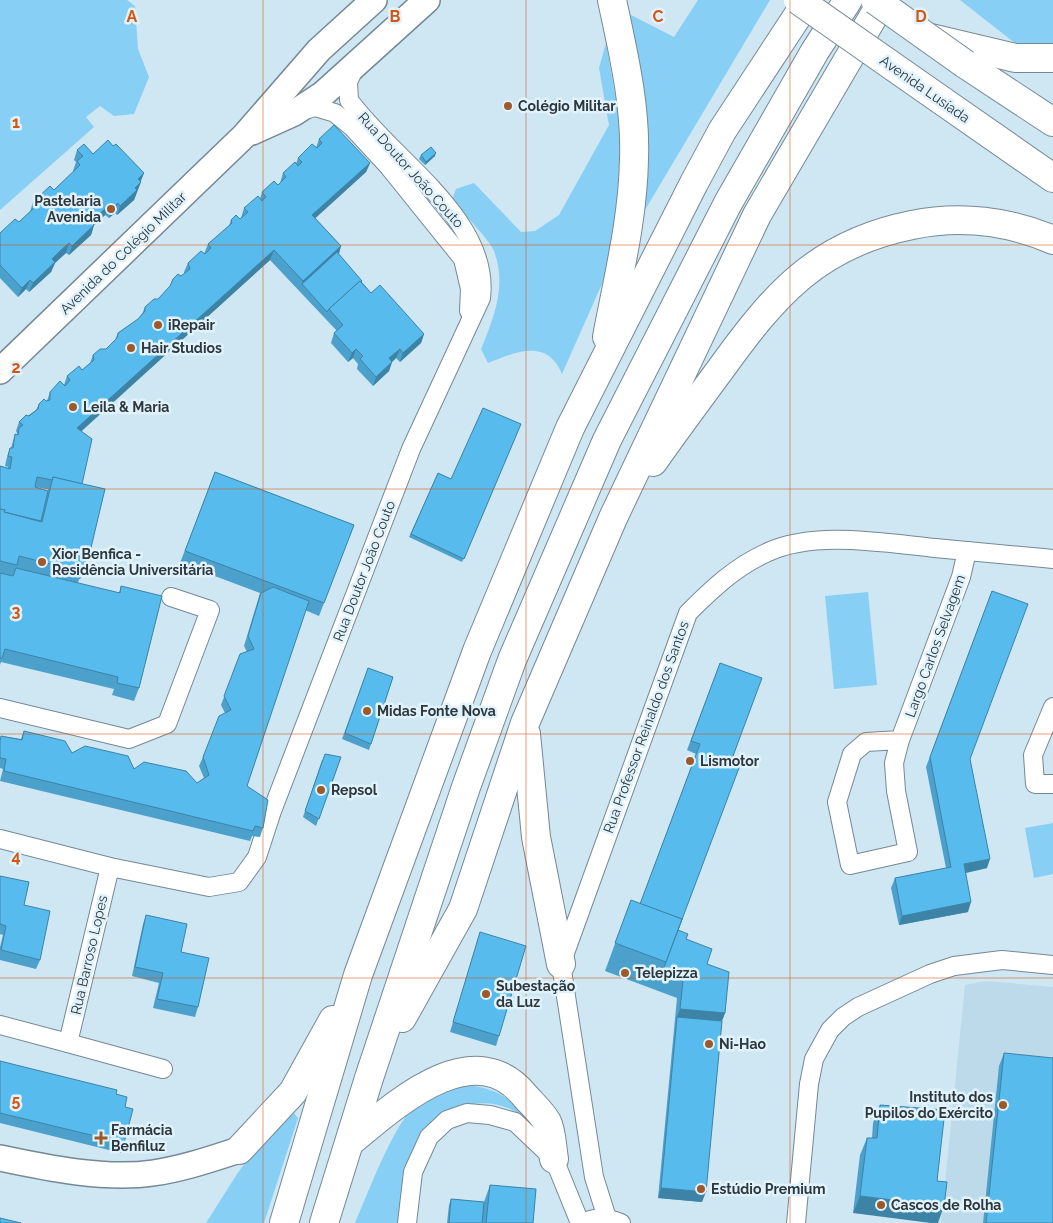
<svg xmlns="http://www.w3.org/2000/svg" width="1053" height="1223" viewBox="0 0 1053 1223" font-family="Raleway,sans-serif">
<style>
.built{fill:#bcdaea}
.green{fill:#88cff6}
.lines{fill:none;stroke-linecap:round;stroke-linejoin:round}
.street-casing{stroke:#748995;stroke-width:20}
.secondary-casing{stroke:#748995;stroke-width:28}
.primary-casing{stroke:#748995;stroke-width:30}
.highway-casing{stroke:#748995;stroke-width:30}
.street{stroke:#fff;stroke-width:18}
.secondary{stroke:#fff;stroke-width:25}
.primary{stroke:#fff;stroke-width:28}
.highway{stroke:#fff;stroke-width:28}
.primary-bridge-casing{stroke:#748995;stroke-width:30;stroke-linecap:butt}
.primary-bridge{stroke:#fff;stroke-width:28}
.wall{fill:#4ba1cc;fill-rule:evenodd}
.shaded-wall{fill:#3d83a6}
.building{fill:#57bbed;stroke:#3d83a6}
.grid{fill:none;stroke:#d55611;stroke-width:1;stroke-opacity:0.55}
.poi-dot{fill:#9d592a;stroke:#e0f3fd;stroke-width:2}
.labels{text-anchor:middle;stroke-width:5;stroke-linejoin:round;paint-order:stroke}
.street-label{font-size:14px;fill:#2e373c;stroke:#e0f3fd}
.poi-label{font-size:14px;font-weight:bold;fill:#2e373c;stroke:#e0f3fd;text-anchor:start}
.grid-label{font-size:16px;text-anchor:middle;font-weight:bold;fill:#d55611;stroke:#e0f3fd;stroke-width:5;stroke-linejoin:round;paint-order:stroke}
</style>
<rect width="100%" height="100%" fill="#cfe6f3"/>
<polygon class="built" points="986,981 1053,987 1053,1223 941,1223 965,985"/>
<g class="green">
<polygon points="0,0 127,0 135,6 138,49 149,77 134,114 114,116 100,106 86,117 94,127 0,210"/>
<polygon points="698,0 770,0 642,215 644,97 629,14 674,37"/>
<polygon points="960,0 1053,0 1053,73"/>
<path d="M606 43 619 116 622 200 609 268 562 374C547 338 516 352 488 363L481 349C494 318 507 285 494 251 489 239 462 212 452 200L456 189 474 183 521 232 535 231 559 215 609 125 599 68Z"/>
<polygon points="868,592 877,685 834,689 825,596"/>
<polygon points="1053,823 1053,874 1034,878 1025,828"/>
<path d="M466 1085C499 1088 513 1100 534 1126 507 1098 473 1097 440 1116L402 1223H355C370 1190 397 1111 428 1094 439 1089 454 1087 466 1085Z"/>
<polygon points="291,1113 295,1114 298,1118 264,1223 206,1223 237,1174 253,1152"/>
</g>
<g class="lines">
<g class="street-casing">
<g id="street">
<polyline points="301,111 315,107 335,113 352,127 389,167 463,259 470,289 469,311"/>
<polyline points="1053,707 1033,755 1035,784 1053,784"/>
<polyline points="0,708 129,739 167,724 210,610 171,597"/>
<polyline points="900,740 866,742 852,754 837,802 850,865 908,852 896,791 894,763 900,740 961,577 967,551"/>
<path d="M0 839 110 867 209 887 239 882 257 857 272 811 411 449 481 298C491 219 391 159 349 100L348 82 355 67"/>
<polyline points="110,867 68,1043 163,1069"/>
<polyline points="0,1025 68,1043"/>
<path d="M607 1218 594 1177 561 964 688 613C712 589 735 567 766 553 814 530 884 543 935 548 975 552 1014 555 1053 559"/>
<polyline points="407,1223 413,1172 429,1137 447,1120 467,1113 490,1115 515,1122 554,1159 580,1223"/>
<path d="M581 1223C596 1217 606 1217 621 1223"/>
<polyline points="796,1223 809,1084 814,1059 830,1030 843,1017 858,1007 930,974 954,966 1002,960 1053,965"/>
</g>
</g>
<g class="secondary-casing">
<g id="secondary">
<polyline points="252,132 294,113 323,94 427,0"/>
<polyline points="0,371 245,135 319,50 374,0"/>
<path d="M0 1158C47 1168 105 1180 153 1173 182 1169 211 1159 239 1150"/>
</g>
</g>
<g class="primary-casing">
<g id="primary">
<polyline points="965,64 1053,122"/>
<polyline points="941,100 1053,178"/>
</g>
</g>
<g class="highway-casing">
<g id="highway">
<polyline points="927,37 1015,58 1053,58"/>
<path d="M607 337C618 278 633 219 634 159 636 105 623 52 612 0"/>
<path d="M653 462C675 431 697 401 720 370 774 295 817 244 912 225 960 215 1009 221 1053 240"/>
<polyline points="526,734 536,837 561,964"/>
<polyline points="402,1018 463,909 525,723 613,518 757,215 883,0"/>
<path d="M350 1142C394 1106 473 1032 525 1096 532 1104 542 1113 547 1122 552 1132 552 1148 554 1159"/>
<polyline points="239,1150 293,1092 333,1020"/>
<polyline points="284,1223 358,975 477,651 570,428 694,183 722,131 808,0"/>
<polyline points="324,1223 369,1078 466,787 512,660 607,440 728,203 815,51 848,0"/>
</g>
</g>
<use href="#street" class="street"/>
<use href="#secondary" class="secondary"/>
<use href="#primary" class="primary"/>
<use href="#highway" class="highway"/>
<g class="primary-bridge-casing">
<g id="primary-bridge">
<polyline points="798,0 941,100"/>
<polyline points="875,0 965,64"/>
</g>
</g>
<use href="#primary-bridge" class="primary-bridge"/>
</g>
<g class="wall">
<path d="M319 139 370 163 366 172 315 218 341 246 339 254 371 293 424 334 421 343 400 362 396 358 392 362 389 371 373 386 357 369 358 364 353 358 348 362 331 343 334 333 337 331 270 260 81 431 82 484 105 489 80 579H79L78 583 119 593 121 586 139 688 134 701 112 695 114 689 1 662 0 665V466L8 468V467L5 466 7 457 10 448H11L15 434 17 435V433L16 431 19 422 36 410 39 404 47 401 50 392 64 385 67 376 82 370 90 363 93 355 106 349 115 340 118 333 138 319 142 314 145 307 158 299 184 274V272L188 263 204 254 208 244 229 226 231 220 240 219 241 218 244 208 260 199 262 192 278 185 280 183 283 173 296 164 298 158 316 148ZM35 487 46 489H48V491Z"/>
<polygon points="113,146 144,173 134,200 117,215 115,213 109,218 105,215 94,225 91,235 69,255 66,253 58,260 55,263 51,272 29,292 26,289 18,297 0,278 0,233 19,222 30,212 33,202 54,190 74,172 73,171 76,162 74,160 77,150 93,154"/>
<polygon points="421,155 435,156 425,165 419,159"/>
<polygon points="521,424 462,562 409,537 438,473 451,479"/>
<polygon points="215,472 354,525 319,616 305,610 247,786 263,828 260,837 252,836 250,841 0,781 3,769 0,768 0,739 1,736 21,739 24,731 72,753 197,783 204,778 199,766 203,757 225,713 221,705 240,654 247,652 244,646 260,593 180,563"/>
<polygon points="992,591 970,759 987,868 966,873 968,912 899,925 891,888 895,878 946,868 926,767"/>
<polygon points="720,663 733,756 678,930 707,964 725,1013 722,1021 702,1202 658,1198 677,998 605,971 631,900 640,904 696,754 687,750"/>
<polygon points="368,668 393,677 369,750 342,739"/>
<polygon points="341,757 316,826 303,817 322,760"/>
<polygon points="0,876 24,905 40,960 36,969 0,960 0,947 3,935 0,934"/>
<polygon points="146,915 181,952 198,1007 195,1017 153,1008 159,983 132,976 143,924"/>
<polygon points="480,932 499,1036 496,1046 450,1032"/>
<polygon points="1004,1053 1053,1223 983,1223 999,1066"/>
<polygon points="0,1061 116,1094 125,1107 124,1143 121,1153 0,1123"/>
<polygon points="880,1105 945,1110 853,1213 860,1155 867,1138 872,1138 873,1123"/>
<polygon points="490,1185 533,1223 447,1223 449,1205 451,1199 484,1202"/>
</g>
<g class="shaded-wall">
<polygon points="436,153 435,156 425,165 426,162"/>
<polygon points="370,163 366,172 309,224 312,215"/>
<polygon points="144,173 140,182 138,179"/>
<polygon points="141,182 134,200 117,215 120,206 135,188"/>
<polygon points="118,203 115,213 109,218 112,209"/>
<polygon points="109,205 105,215 88,231 91,222"/>
<polygon points="94,225 91,235 69,255 72,246"/>
<polygon points="69,243 66,253 55,263 51,272 29,292 33,283 52,259"/>
<polygon points="341,246 338,256 302,284 299,291 303,281"/>
<polygon points="274,250 270,260 74,438 77,428"/>
<polygon points="30,280 26,289 18,297 22,288"/>
<polygon points="424,334 421,343 400,362 403,353"/>
<polygon points="356,349 353,358 348,362 352,353"/>
<polygon points="400,349 396,358 392,362 389,371 373,386 376,377 389,358"/>
<polygon points="86,555 89,556 80,579 79,579"/>
<polygon points="990,859 987,868 960,874 964,864"/>
<polygon points="971,902 968,912 899,925 902,916"/>
<polygon points="680,1009 725,1013 718,1031 677,1017"/>
<polygon points="661,1188 706,1192 702,1202 658,1198"/>
<polygon points="860,1196 944,1206 938,1223 931,1223 853,1213"/>
</g>
<g class="building">
<polygon points="334,125 370,163 312,215 341,246 303,281 274,250 77,428 92,439 82,484 53,477 52,480 37,477 35,487 48,491 41,521 4,512 5,510 0,509 0,466 10,469 12,457 8,456 10,448 13,448 15,434 18,435 19,428 23,425 19,422 26,415 29,416 38,409 39,404 44,399 46,401 50,400 50,392 60,381 65,386 70,380 67,376 79,366 82,370 94,360 93,355 100,349 106,349 117,338 118,333 138,319 145,311 145,307 154,299 158,299 170,286 173,279 178,274 181,276 190,269 188,263 201,251 205,254 211,248 208,244 232,223 231,220 236,215 240,219 248,212 244,208 258,196 262,201 266,197 262,192 274,181 278,185 286,177 283,173 295,162 298,166 302,162 298,158 312,144 317,148 322,143 319,139"/>
<polygon points="108,140 113,146 116,144 144,173 138,179 141,182 135,188 137,190 120,206 118,203 112,209 109,205 91,222 94,225 72,246 69,243 61,250 52,259 55,262 33,283 30,280 22,288 0,265 0,233 15,219 19,222 36,206 33,202 50,186 54,190 80,165 77,161 83,156 77,150 84,144 93,154"/>
<polygon points="431,147 436,153 426,162 421,155"/>
<polygon points="337,252 362,281 361,282 360,281 329,309 327,312 302,284"/>
<polygon points="360,281 371,293 380,285 424,334 403,353 400,349 389,358 392,362 376,377 360,359 363,356 356,349 352,353 334,333 343,325 329,309"/>
<polygon points="483,408 521,424 464,559 411,534 438,473 451,479"/>
<polygon points="215,472 354,525 324,603 185,551"/>
<polygon points="53,477 105,489 89,556 86,555 82,572 19,556 17,565 0,561 0,509 5,510 4,512 42,522"/>
<polygon points="16,568 120,593 121,586 162,596 139,688 117,683 118,677 5,649 2,658 0,658 0,573 13,576"/>
<polygon points="273,587 309,601 247,786 268,800 263,828 255,826 253,831 4,771 6,759 0,758 0,741 1,736 22,740 24,731 65,741 72,753 85,746 128,756 134,769 144,762 186,771 197,783 209,775 203,757 219,716 231,710 224,696 240,654 254,649 248,636 261,593"/>
<polygon points="992,591 1028,604 970,759 990,859 964,864 971,902 902,916 895,878 951,867 930,757"/>
<polygon points="720,663 762,678 733,756 742,760 678,930 682,919 640,904 700,744 691,741"/>
<polygon points="368,668 393,677 371,744 345,733"/>
<polygon points="325,754 341,757 319,819 305,811"/>
<polygon points="0,876 29,882 24,905 50,911 40,960 1,950 6,926 0,924"/>
<polygon points="631,900 682,919 666,962 615,943"/>
<polygon points="146,915 187,924 181,952 209,958 198,1007 157,999 163,973 135,967"/>
<polygon points="678,930 688,934 686,939 712,949 707,964 729,972 725,1013 680,1009 683,981 662,973"/>
<polygon points="480,932 526,946 499,1036 453,1022"/>
<polygon points="677,1017 722,1021 706,1192 661,1188"/>
<polygon points="1004,1053 1053,1058 1053,1223 986,1223"/>
<polygon points="0,1061 117,1090 116,1094 127,1097 125,1107 133,1109 124,1143 0,1113"/>
<polygon points="880,1105 945,1110 937,1181 947,1182 944,1206 860,1196 867,1138 877,1138"/>
<polygon points="490,1185 536,1189 533,1223 486,1223"/>
<polygon points="451,1199 484,1202 482,1223 449,1223"/>
<polygon points="0,1218 21,1223 0,1223"/>
</g>
<path class="grid" d="M263 0V1223M526 0V1223M790 0V1223M0 245H1053M0 489H1053M0 734H1053M0 978H1053"/>
<g class="poi-dot">
<circle cx="508" cy="106" r="5"/>
<circle cx="111" cy="209" r="5"/>
<circle cx="158" cy="325" r="5"/>
<circle cx="131" cy="348" r="5"/>
<circle cx="73" cy="407" r="5"/>
<circle cx="42" cy="562" r="5"/>
<circle cx="367" cy="711" r="5"/>
<circle cx="690" cy="761" r="5"/>
<circle cx="321" cy="790" r="5"/>
<circle cx="625" cy="973" r="5"/>
<circle cx="486" cy="994" r="5"/>
<circle cx="709" cy="1044" r="5"/>
<circle cx="1003" cy="1105" r="5"/>
<path d="M98.5 1130.5h5v5h5v5h-5v5h-5v-5h-5v-5h5z"/>
<circle cx="701" cy="1189" r="5"/>
<circle cx="881" cy="1205" r="5"/>
</g>
<g class="labels">
<g class="street-label">
<text transform="translate(925 89) rotate(35)" y="5">Avenida Lusíada</text>
<text transform="translate(411 170) rotate(48)" y="5">Rua Doutor João Couto</text>
<text transform="translate(123 253) rotate(-44)" y="5">Avenida do Colégio Militar</text>
<text transform="translate(364 571) rotate(-69)" y="5">Rua Doutor João Couto</text>
<text transform="translate(935 646) rotate(-70)" y="5">Largo Carlos Selvagem</text>
<text transform="translate(646 727) rotate(-70)" y="5">Rua Professor Reinaldo dos Santos</text>
<text transform="translate(89 955) rotate(-77)" y="5">Rua Barroso Lopes</text>
</g>
<g class="poi-label">
<text x="518" y="111">Colégio Militar</text>
<text x="101" y="206" text-anchor="end">Pastelaria<tspan x="101" dy="16">Avenida</tspan></text>
<text x="168" y="330">iRepair</text>
<text x="141" y="353">Hair Studios</text>
<text x="83" y="412">Leila &amp; Maria</text>
<text x="52" y="559">Xior Benfica -<tspan x="52" dy="16">Residência Universitária</tspan></text>
<text x="377" y="716">Midas Fonte Nova</text>
<text x="700" y="766">Lismotor</text>
<text x="331" y="795">Repsol</text>
<text x="635" y="978">Telepizza</text>
<text x="496" y="991">Subestação<tspan x="496" dy="16">da Luz</tspan></text>
<text x="719" y="1049">Ni-Hao</text>
<text x="993" y="1102" text-anchor="end">Instituto dos<tspan x="993" dy="16">Pupilos do Exército</tspan></text>
<text x="111" y="1135">Farmácia<tspan x="111" dy="16">Benfiluz</tspan></text>
<text x="711" y="1194">Estúdio Premium</text>
<text x="891" y="1210">Cascos de Rolha</text>
</g>
</g>
<g class="grid-label">
<text x="132" y="22">A</text>
<text x="395" y="22">B</text>
<text x="658" y="22">C</text>
<text x="921" y="22">D</text>
<text x="16" y="128">1</text>
<text x="16" y="373">2</text>
<text x="16" y="617">3</text>
<text x="16" y="862">4</text>
<text x="16" y="1106">5</text>
</g>
</svg>
